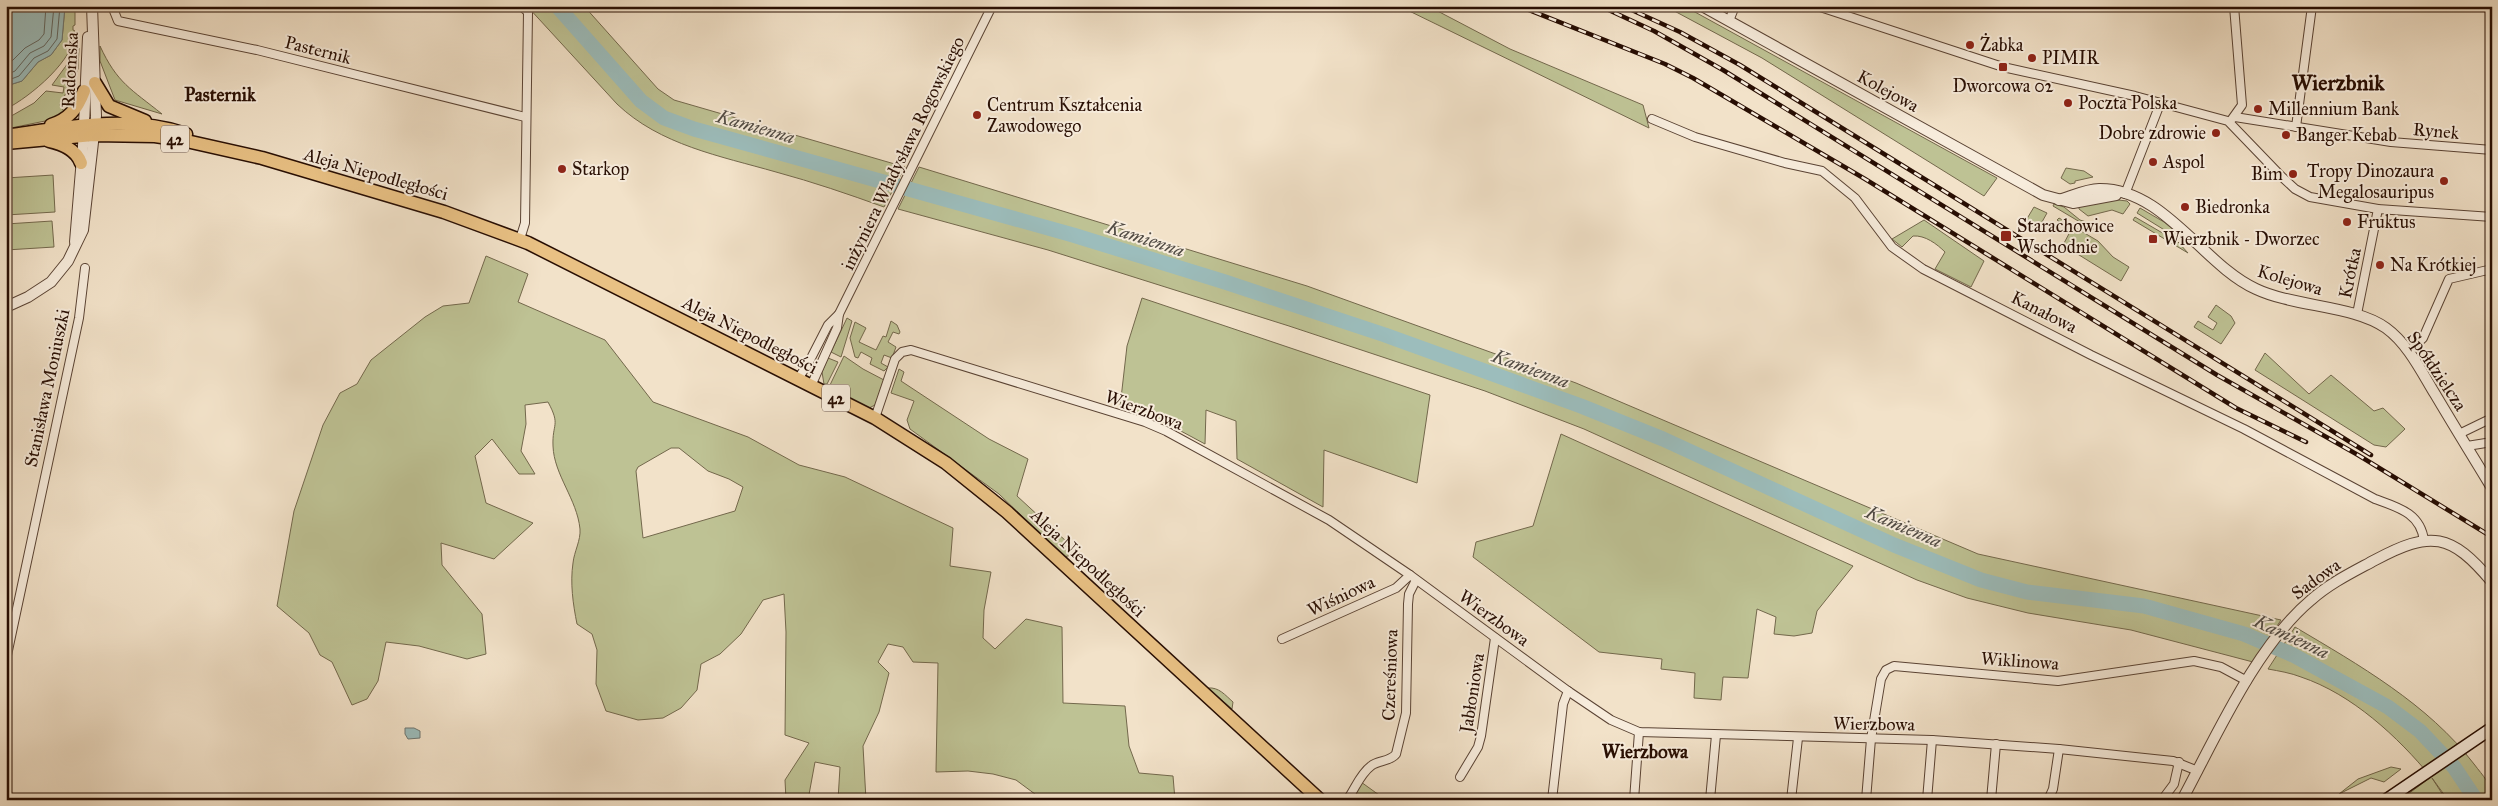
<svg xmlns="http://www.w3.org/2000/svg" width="2498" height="806" viewBox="0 0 2498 806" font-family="'IM FELL Great Primer',serif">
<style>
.green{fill:#bec294;stroke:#73684c;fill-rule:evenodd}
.water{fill:#9cbdbc;stroke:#6e7772}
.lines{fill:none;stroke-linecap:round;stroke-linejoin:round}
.shore{stroke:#626660;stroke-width:1}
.river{stroke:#9cbdbc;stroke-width:15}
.minor-casing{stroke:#5a4334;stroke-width:10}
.tertiary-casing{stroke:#5a4334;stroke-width:12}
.secondary-casing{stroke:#280e03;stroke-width:14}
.primary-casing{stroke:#280e03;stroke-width:15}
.minor{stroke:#f7ecdc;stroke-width:8}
.tertiary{stroke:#f7ecdc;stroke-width:10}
.secondary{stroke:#f7ecdc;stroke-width:11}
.primary{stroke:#e9c184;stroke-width:12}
.rail-casing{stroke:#280e03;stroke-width:4.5}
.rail{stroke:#f7ecdc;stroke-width:2.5;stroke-dasharray:8;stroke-linecap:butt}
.poi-dot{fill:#8f2418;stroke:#f7ecdc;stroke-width:2}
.labels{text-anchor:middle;stroke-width:4;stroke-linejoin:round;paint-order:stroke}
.shield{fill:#f7ecdc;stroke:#665144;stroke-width:1}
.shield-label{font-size:16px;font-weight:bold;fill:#280e03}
.poi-label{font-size:18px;fill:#280e03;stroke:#f7ecdc;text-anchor:start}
.street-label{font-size:18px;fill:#280e03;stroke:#f7ecdc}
.neighbourhood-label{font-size:19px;font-weight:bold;fill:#280e03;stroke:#f7ecdc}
.water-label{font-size:19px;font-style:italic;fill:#514b44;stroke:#f7ecdc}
.district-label{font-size:22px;font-weight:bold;fill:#280e03;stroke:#f7ecdc}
</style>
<rect width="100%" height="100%" fill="#f2e2c9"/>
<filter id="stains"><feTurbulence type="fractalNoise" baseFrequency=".004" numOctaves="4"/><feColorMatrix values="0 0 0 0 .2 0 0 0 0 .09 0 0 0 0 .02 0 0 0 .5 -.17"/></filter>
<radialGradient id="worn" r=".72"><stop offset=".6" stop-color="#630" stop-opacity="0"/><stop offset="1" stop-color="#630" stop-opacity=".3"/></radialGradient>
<g class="green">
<path d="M65 6H75V25L73 26V30L75 31C76 59 30 97 6 109V86L22 81 38 62 51 55 62 40Z"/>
<path d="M527 6H584L658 89 674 100 905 167 884 207C848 194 813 182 776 172 720 156 660 145 617 104Z"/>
<polygon points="1399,6 1428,6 1510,49 1643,105 1649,128"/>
<polygon points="1665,6 1684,6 1997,178 1984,196 1762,58"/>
<path d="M100 46C117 83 131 89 162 114L115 100 100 61Z"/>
<polygon points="79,48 78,69 60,105 65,113 50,120 6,129 6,119 34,103 46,91 63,93 64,87 52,85"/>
<polygon points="919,167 1307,286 1576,383 1978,554 2281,620 2253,662 2131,630 2028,613 1967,598 1917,580 1584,429 1485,391 1289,326 1048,250 898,209"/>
<polygon points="2066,168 2084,171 2093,177 2075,181 2075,183 2070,184 2061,178"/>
<polygon points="53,175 55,212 6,215 6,178"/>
<polygon points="2110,199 2127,201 2130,204 2123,214 2112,210 2088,216 2079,209 2079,206"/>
<polygon points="2054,204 2064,207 2080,220 2102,227 2102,232 2090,228 2053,206"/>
<polygon points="2034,207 2047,213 2038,229 2025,222"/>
<polygon points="2140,208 2164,222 2181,236 2179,239 2137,213"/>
<polygon points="2135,217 2178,242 2188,253 2133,220"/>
<polygon points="2059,218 2098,241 2113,257 2129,267 2121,281 2063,245 2071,230 2057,220"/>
<path d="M1924 220 1984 261 1971 287 1935 269 1945 252C1937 244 1925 235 1913 236L1902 247 1892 239Z"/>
<polygon points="52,221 54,247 6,250 6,224"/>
<path d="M486 256 528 274 518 302 605 340 653 402 748 437 799 465 845 477 953 528 950 566 991 572 984 610 983 638 995 649 1026 619 1062 627 1063 703 1125 706 1129 746 1139 773 1173 776 1175 800H1043L1016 780 993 774 968 771 936 772 938 663 913 662 903 647 888 644 878 662 889 673 879 712 863 746 866 800H838L840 767 815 762 808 800H786L785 780 809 743 785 735 786 632 784 594 763 600 741 634 720 654 701 664 697 690 681 708 663 718 638 720 606 711 596 684 597 650 592 634 577 624C573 604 570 583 573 563 574 552 581 540 580 529 577 499 554 475 553 446 552 423 561 426 548 402L525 405 526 424 521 451 535 474H519L492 439 475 456 486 503 533 523 494 559 441 543 442 565 482 614 486 654 467 659 419 646 386 642 378 681 367 699 352 705 332 662 320 655 309 633 277 606 294 511 323 425 340 393 357 384 371 360 425 317 443 306 469 303ZM671 448H679L708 471 729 479 743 487 735 511 643 538 636 471 638 467Z"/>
<polygon points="1142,298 1430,395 1417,483 1324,450 1323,507 1237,459 1236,421 1206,410 1205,444 1166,423 1120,407 1127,346"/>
<polygon points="2216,305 2231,316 2235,323 2221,344 2194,327 2198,321 2213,330 2217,323 2208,317"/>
<polygon points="847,318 852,321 841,357 831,352"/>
<polygon points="891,321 897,325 900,332 899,334 893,332 888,342 896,347 892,358 884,355 881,363 888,367 884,371 870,364 872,358 861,352 858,358 855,357 850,338 855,322 866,328 859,342 876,350 883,336 886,337"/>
<polygon points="2265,353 2309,394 2331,375 2374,411 2383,408 2405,429 2386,447 2374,445 2255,370"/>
<polygon points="844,356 863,369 884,380 875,405 869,408 832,389 830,385"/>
<polygon points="828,358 838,362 827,384 824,384 822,372"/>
<polygon points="899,369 904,372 901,381 989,439 1028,459 1017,496 1079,553 1064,557 999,494 910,429 907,420 914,401 891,393"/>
<polygon points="1561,434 1853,566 1817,611 1812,633 1794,636 1774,634 1776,617 1757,609 1748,678 1723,677 1721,700 1694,698 1695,673 1661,669 1662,659 1599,652 1473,557 1476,542 1533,526"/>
<path d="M2295 627C2359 665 2428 704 2474 764 2483 776 2492 784 2492 800H2448L2432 778 2443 795 2439 800H2400L2431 777C2398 737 2352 694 2301 677 2291 673 2279 671 2268 669Z"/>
<path d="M1208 688C1219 687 1225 695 1233 702L1232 709Z"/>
<polygon points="2391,767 2401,769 2384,782 2371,778 2339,794 2358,779"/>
<polygon points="1361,782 1386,800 1350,800"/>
</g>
<g class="water">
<polygon points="6,6 65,6 62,40 51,55 38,62 22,81 6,86"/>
<polygon points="405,728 414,728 420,731 420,738 408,739 405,734"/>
</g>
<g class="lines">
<g class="shore">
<polyline points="6,67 25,48 39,40 44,34 46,6"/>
<polyline points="6,75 15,71 30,53 44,46 51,37 54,6"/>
<polyline points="6,81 19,76 34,58 48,51 57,39 60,6"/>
</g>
<polyline class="river" points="557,6 641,101 664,118 694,129 1073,235 1225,282 1385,335 1581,406 1663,439 1894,545 1981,580 2027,592 2144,606 2244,634 2293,655 2388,707 2420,731 2454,767 2476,800"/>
<g class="minor-casing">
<g id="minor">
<polyline points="112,6 118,21 257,50 525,117"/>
<polyline points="1817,6 2003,67 2135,96 2228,121 2281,176 2295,189 2310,197 2378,209 2492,217"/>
<polyline points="1729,21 1735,6"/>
<polyline points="2235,117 2391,142 2492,150"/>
<path d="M1652 119 1695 137 1785 163 1822 171 1855 198 1892 247 1923 269 2091 355 2244 429 2375 499C2397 507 2421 513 2424 541"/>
<polyline points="2232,119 2242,105 2234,6"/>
<polyline points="2296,127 2312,6"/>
<polyline points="2125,194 2160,104"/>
<polyline points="520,239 525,223 528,12 521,6"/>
<polyline points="2357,314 2378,209"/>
<polyline points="2409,351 2423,338 2449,279 2492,269"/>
<polyline points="798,379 809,362 828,325 839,314"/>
<polyline points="811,386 837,328 839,314 992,6"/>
<polyline points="875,418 895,359 902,352 911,350 1145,422 1166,431 1329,520 1410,575 1568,691 1611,720 1639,732 1932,740 2059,749 2173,761 2198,771"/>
<polyline points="2459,434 2492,418"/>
<polyline points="2467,446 2492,442"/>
<polyline points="1282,639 1396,588 1410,575"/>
<polyline points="6,660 79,318 85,268"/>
<polyline points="1460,777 1478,747 1481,736 1495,638"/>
<path d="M1347 800C1355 789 1360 774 1371 766 1378 760 1390 762 1396 754L1406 713 1408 604 1409 594 1416 580"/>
<polyline points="1552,800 1563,704 1568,691"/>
<polyline points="1634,800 1639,732"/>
<polyline points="1710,800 1716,735"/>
<polyline points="1791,800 1798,738"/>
<polyline points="1866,800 1871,739 1881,679 1886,670 1894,666 2058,681 2194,661 2221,667 2247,681"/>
<polyline points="1927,800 1932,740"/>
<polyline points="1991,800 1996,744"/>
<polyline points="2048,800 2053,789 2059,749"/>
<polyline points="2162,800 2174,784 2179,762"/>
</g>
</g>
<g class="tertiary-casing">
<g id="tertiary">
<polyline points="1702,6 2043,195 2073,203 2116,195"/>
<path d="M2059 200C2072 196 2087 189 2099 189 2164 188 2203 265 2256 289 2294 307 2354 305 2386 328 2408 344 2421 371 2435 394 2454 426 2473 457 2492 488"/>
<polyline points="75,242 83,146 88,37"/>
<polyline points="6,307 28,297 51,282 68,261 83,230 96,116 92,6"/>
<path d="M2182 800C2216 737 2256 646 2311 600 2330 583 2353 572 2375 560 2431 530 2451 533 2492 582"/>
</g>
</g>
<g class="secondary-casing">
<polyline id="secondary" points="2386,800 2492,728"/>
</g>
<g class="primary-casing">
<g id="primary">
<polyline points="95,83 109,106 145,121"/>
<path d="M51 125C69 119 77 109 84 91"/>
<path d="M11 135C68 127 130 115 186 134"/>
<path d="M49 141C62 144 76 149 81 163"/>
<polyline points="6,143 93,135 155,136 182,140 262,158 444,212 528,243 875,418 946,463 1007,512 1320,800"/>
</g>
</g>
<use href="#minor" class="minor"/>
<use href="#tertiary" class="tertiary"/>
<use href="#secondary" class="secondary"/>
<use href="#primary" class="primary"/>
<g class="rail-casing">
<g id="rail">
<polyline points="1519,6 1665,64 1693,78 1865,179 2236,408 2306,442"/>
<polyline points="1600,6 1654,31 1723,70 2217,375 2358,455 2492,537"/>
<polyline points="1623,6 1680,32 1740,65 2371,455"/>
</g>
</g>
<use href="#rail" class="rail"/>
</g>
<g class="poi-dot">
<circle cx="1970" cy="45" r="5"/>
<circle cx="2032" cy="58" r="5"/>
<rect x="1998" y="62" width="10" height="10" rx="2.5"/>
<circle cx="2068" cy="103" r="5"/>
<circle cx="2258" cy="109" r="5"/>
<circle cx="977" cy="115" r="5"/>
<circle cx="2216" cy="133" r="5"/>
<circle cx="2286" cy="135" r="5"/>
<circle cx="2153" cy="162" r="5"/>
<circle cx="562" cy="169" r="5"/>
<circle cx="2293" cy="174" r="5"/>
<circle cx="2444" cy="181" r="5"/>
<circle cx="2185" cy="207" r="5"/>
<circle cx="2347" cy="222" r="5"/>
<rect x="2000" y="230" width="12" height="12" rx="2.5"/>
<rect x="2148" y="234" width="10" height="10" rx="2.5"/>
<circle cx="2380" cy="265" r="5"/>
</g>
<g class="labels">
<g class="shield">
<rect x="161" y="125.5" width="28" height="27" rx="4"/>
<rect x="822" y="384.5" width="28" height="27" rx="4"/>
</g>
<g class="shield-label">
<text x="175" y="145">42</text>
<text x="836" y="404">42</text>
</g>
<g class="poi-label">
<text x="1980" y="51">Żabka</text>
<text x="2042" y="64">PIMIR</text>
<text x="2003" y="92" text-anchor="middle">Dworcowa 02</text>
<text x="2078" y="109">Poczta Polska</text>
<text x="987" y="111">Centrum Kształcenia<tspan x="987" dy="21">Zawodowego</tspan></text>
<text x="2268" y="115">Millennium Bank</text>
<text x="2206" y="139" text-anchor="end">Dobre zdrowie</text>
<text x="2296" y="141">Banger Kebab</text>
<text x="2163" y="168">Aspol</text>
<text x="572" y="175">Starkop</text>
<text x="2434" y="177" text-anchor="end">Tropy Dinozaura<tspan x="2434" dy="21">Megalosauripus</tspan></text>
<text x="2283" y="180" text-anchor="end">Bim</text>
<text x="2195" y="213">Biedronka</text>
<text x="2357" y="228">Fruktus</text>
<text x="2017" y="232">Starachowice<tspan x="2017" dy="21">Wschodnie</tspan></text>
<text x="2163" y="245">Wierzbnik - Dworzec</text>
<text x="2390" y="271">Na Krótkiej</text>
</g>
<g class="street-label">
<text transform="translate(318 50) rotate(14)" y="6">Pasternik</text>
<text transform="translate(70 70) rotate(-87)" y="6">Radomska</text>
<text transform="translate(1888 91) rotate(29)" y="6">Kolejowa</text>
<text transform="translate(2436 131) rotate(5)" y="6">Rynek</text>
<text transform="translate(903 153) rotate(-64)" y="6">inżyniera Władysława Rogowskiego</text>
<text transform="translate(376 174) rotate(16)" y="6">Aleja Niepodległości</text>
<text transform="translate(2350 273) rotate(-78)" y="6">Krótka</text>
<text transform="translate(2290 280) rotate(17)" y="6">Kolejowa</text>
<text transform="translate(2044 312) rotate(27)" y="6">Kanałowa</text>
<text transform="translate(750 335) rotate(27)" y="6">Aleja Niepodległości</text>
<text transform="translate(2437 371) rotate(56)" y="6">Spółdzielcza</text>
<text transform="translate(47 388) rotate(-78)" y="6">Stanisława Moniuszki</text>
<text transform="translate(1144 410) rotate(21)" y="6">Wierzbowa</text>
<text transform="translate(1088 563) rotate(43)" y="6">Aleja Niepodległości</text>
<text transform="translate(2316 579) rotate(-36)" y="6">Sadowa</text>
<text transform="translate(1341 596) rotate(-25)" y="6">Wiśniowa</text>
<text transform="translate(1494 618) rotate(36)" y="6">Wierzbowa</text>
<text transform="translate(2020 661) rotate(4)" y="6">Wiklinowa</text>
<text transform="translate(1390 675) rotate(-88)" y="6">Czereśniowa</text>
<text transform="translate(1472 693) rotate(-81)" y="6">Jabłoniowa</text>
<text transform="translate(1874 724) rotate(1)" y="6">Wierzbowa</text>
</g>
<g class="neighbourhood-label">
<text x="220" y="101">Pasternik</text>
<text x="1645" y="758">Wierzbowa</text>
</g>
<g class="water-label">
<text transform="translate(756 126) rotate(16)" y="7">Kamienna</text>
<text transform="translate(1146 238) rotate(18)" y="7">Kamienna</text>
<text transform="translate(1531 368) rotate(20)" y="7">Kamienna</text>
<text transform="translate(1904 526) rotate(23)" y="7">Kamienna</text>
<text transform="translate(2292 636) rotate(25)" y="7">Kamienna</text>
</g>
<g class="district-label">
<text x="2338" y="90">Wierzbnik</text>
</g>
</g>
<rect width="2498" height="806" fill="none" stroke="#f2e2c9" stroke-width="25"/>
<rect x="8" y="8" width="2483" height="791" fill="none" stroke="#280e03" stroke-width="2.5"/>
<rect x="12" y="12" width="2473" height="781" fill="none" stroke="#280e03"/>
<rect width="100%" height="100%" filter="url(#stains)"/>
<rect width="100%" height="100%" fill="url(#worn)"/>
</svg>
